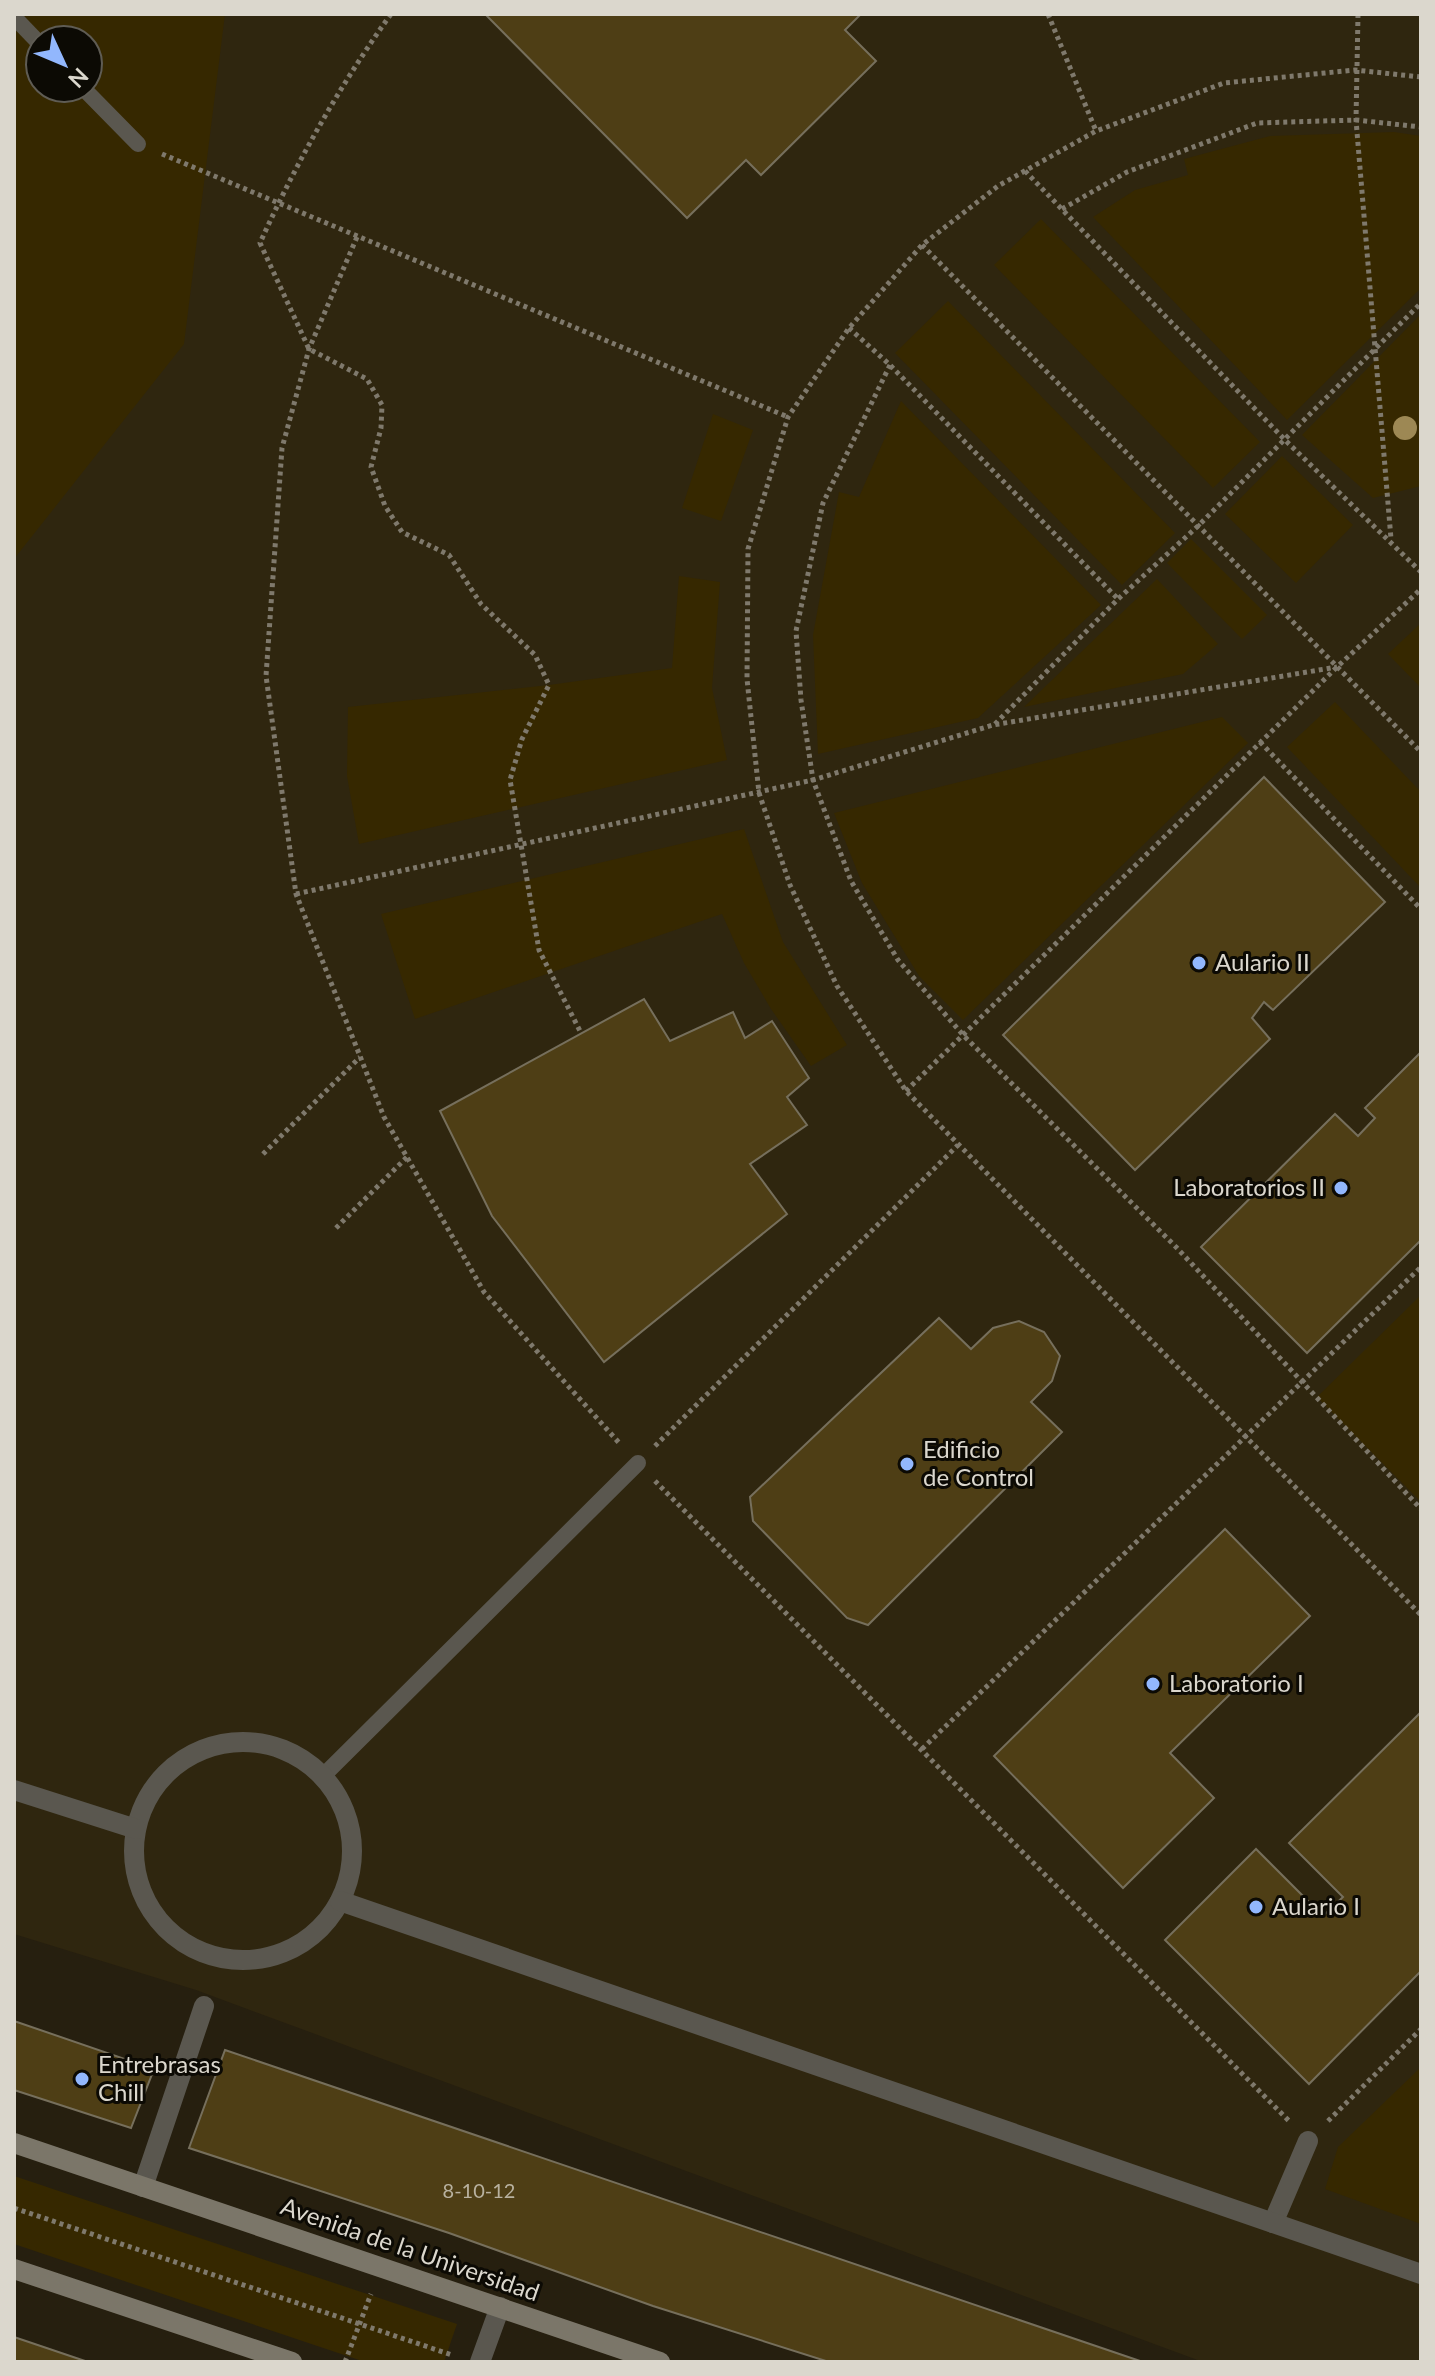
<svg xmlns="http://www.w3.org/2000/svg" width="1435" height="2376" viewBox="0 0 1435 2376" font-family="Lato,sans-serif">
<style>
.built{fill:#2f260f;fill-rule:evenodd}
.green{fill:#362800;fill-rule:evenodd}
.building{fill:#4e3e15;stroke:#766f5c;stroke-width:2}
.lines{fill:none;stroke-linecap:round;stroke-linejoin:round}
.path{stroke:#7f796c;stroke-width:5;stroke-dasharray:4 4;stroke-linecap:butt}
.service{stroke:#5a574f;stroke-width:16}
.pedestrian{stroke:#5a574f;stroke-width:20}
.minor{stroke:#5a574f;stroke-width:20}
.secondary{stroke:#7b7669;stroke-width:20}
.tree{fill:#9d8854}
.poi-dot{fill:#92b7fd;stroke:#0c0a04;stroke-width:3}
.labels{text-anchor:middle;stroke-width:6;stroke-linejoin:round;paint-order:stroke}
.number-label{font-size:20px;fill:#b8b19f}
.poi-label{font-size:24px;fill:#dbd7cd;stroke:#0c0a04;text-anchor:start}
.street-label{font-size:24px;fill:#dbd7cd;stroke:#0c0a04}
</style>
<rect width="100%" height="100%" fill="#261f0f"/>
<path class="built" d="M14 14H1421V2362H1203L196 1990 14 1934ZM40 40H88V88H40Z"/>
<g class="green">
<path d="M14 14H225L184 344 14 559ZM40 40H88V88H40Z"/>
<polygon points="1394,132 1421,136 1421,288 1287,420 1093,217 1135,190 1188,175 1184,159 1270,136"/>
<polygon points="1041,219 1260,442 1213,488 994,265"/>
<polygon points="948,301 1175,533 1122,585 895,353"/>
<polygon points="1421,314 1421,486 1373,498 1302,435"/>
<polygon points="901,401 1101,605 978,718 818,754 813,635 839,492 859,497"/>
<polygon points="713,414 753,430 721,521 682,508"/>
<polygon points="1282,456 1353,525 1296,583 1225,514"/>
<polygon points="1191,539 1267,615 1242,639 1167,563"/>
<polygon points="679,576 720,582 712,688 727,760 359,844 347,776 348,707 549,685 672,668"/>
<polygon points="1157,579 1218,644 1183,674 1024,707"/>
<polygon points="1421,623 1421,688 1388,654"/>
<polygon points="1335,702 1421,792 1421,888 1287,747"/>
<polygon points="1222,717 1248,743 963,1020 919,976 862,883 834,813"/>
<polygon points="744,829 783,942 847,1045 811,1066 771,1009 744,963 722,914 415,1019 381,914"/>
<polygon points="1421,1295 1421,1502 1317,1397"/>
<polygon points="1421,2067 1421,2224 1325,2189 1338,2147"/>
<polygon points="14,2176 457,2324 444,2362 365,2362 14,2244"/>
</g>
<g class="building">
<polygon points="485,14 861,14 845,30 876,61 761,175 746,160 687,218"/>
<polygon points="1264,777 1385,902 1273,1010 1264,1002 1252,1018 1270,1039 1135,1170 1003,1035"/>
<polygon points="644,999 670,1041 733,1012 745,1038 772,1021 809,1078 787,1097 807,1125 750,1164 787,1214 604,1362 492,1216 440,1111"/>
<polygon points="1421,1052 1421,1240 1307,1353 1201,1247 1335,1114 1358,1136 1375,1118 1365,1108"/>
<polygon points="939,1318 971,1349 993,1328 1019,1321 1044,1332 1060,1356 1052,1381 1031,1402 1062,1432 868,1625 847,1618 753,1521 750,1497"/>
<polygon points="1225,1529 1310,1616 1170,1753 1214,1798 1123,1888 994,1756"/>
<polygon points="1419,1714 1421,1716 1421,1971 1309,2084 1165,1940 1256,1849 1323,1916 1343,1897 1289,1843"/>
<polygon points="14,2021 154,2069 131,2128 14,2090"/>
<polygon points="225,2050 1143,2362 829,2362 653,2306 449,2233 189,2148"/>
<polygon points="14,2337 88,2362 14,2362"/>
</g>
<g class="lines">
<g class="path">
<path d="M391 14C340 85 296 163 260 243L309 349 367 379 382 405 381 428 371 467 385 506 402 532 449 555 481 604 535 655 549 685 522 739 510 780 539 950 581 1033"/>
<polyline points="1048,14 1096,131"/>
<polyline points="1358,14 1356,120 1391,539"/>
<polyline points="1421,77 1355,70 1224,83 1096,131 998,186 922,245 849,328 788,417 748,549 747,679 759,793 790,885 837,986 906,1091 1421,1615"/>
<polyline points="162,154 788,417"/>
<polyline points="1025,171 1285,440 1421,572"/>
<polyline points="1062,209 1127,172 1257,123 1356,120 1421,127"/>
<polyline points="357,237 309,349 282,448 266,676 296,894 384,1117 484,1292 621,1445"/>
<polyline points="922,245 1421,752"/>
<polyline points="849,328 890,365 1118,599"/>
<polyline points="890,365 823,503 796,631 801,700 813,780 851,881 898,960 964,1036 1176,1247 1421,1509"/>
<polyline points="995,724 1118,599 1198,526 1421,303"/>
<polyline points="1260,742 1421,909"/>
<polyline points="296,894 813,780 993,725 1337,667"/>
<polyline points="906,1091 1337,667 1421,589"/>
<polyline points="263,1154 360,1057"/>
<polyline points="336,1228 407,1157"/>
<polyline points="655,1446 958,1145"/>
<polyline points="655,1481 1290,2122"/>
<polyline points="922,1749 1421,1267"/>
<polyline points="1328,2121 1421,2029"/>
<polyline points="14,2208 452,2355"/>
<polyline points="345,2362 371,2294"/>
</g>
<g class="service">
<polyline points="14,17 40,44"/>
<polyline points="83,88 138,144"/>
<polyline points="323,1776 638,1463"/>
</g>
<polyline class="pedestrian" points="1273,2223 1308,2141"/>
<g class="minor">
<circle cx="243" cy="1851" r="109"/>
<polyline points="14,1790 136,1829"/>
<polyline points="340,1901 1421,2274"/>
<polyline points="143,2187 204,2006"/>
<polyline points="480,2362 500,2307"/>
</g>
<g class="secondary">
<polyline points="14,2143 660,2362"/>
<polyline points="14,2269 292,2362"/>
</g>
</g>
<circle class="tree" cx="1405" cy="428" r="12"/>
<g class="poi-dot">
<circle cx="1199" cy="963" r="8"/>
<circle cx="1341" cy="1188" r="8"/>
<circle cx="907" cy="1464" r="8"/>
<circle cx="1153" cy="1684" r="8"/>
<circle cx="1256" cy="1907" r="8"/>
<circle cx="82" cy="2079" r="8"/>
</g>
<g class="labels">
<g class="number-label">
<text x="479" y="2198">8-10-12</text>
</g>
<g class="poi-label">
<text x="1215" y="971">Aulario II</text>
<text x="1325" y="1196" text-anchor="end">Laboratorios II</text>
<text x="923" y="1458">Edificio<tspan x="923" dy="28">de Control</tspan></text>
<text x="1169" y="1692">Laboratorio I</text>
<text x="1272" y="1915">Aulario I</text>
<text x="98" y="2073">Entrebrasas<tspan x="98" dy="28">Chill</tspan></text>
</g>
<g class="street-label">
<text transform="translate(410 2250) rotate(19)" y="8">Avenida de la Universidad</text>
</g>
</g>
<rect width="1435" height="2376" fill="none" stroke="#dbd7cd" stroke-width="32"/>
<g transform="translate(64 64) rotate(134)"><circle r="38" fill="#0c0a04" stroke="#5f5c54" stroke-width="2"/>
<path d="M0-6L14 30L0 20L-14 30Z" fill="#92b7fd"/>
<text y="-12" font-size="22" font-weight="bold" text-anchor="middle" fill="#dbd7cd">N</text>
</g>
</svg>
